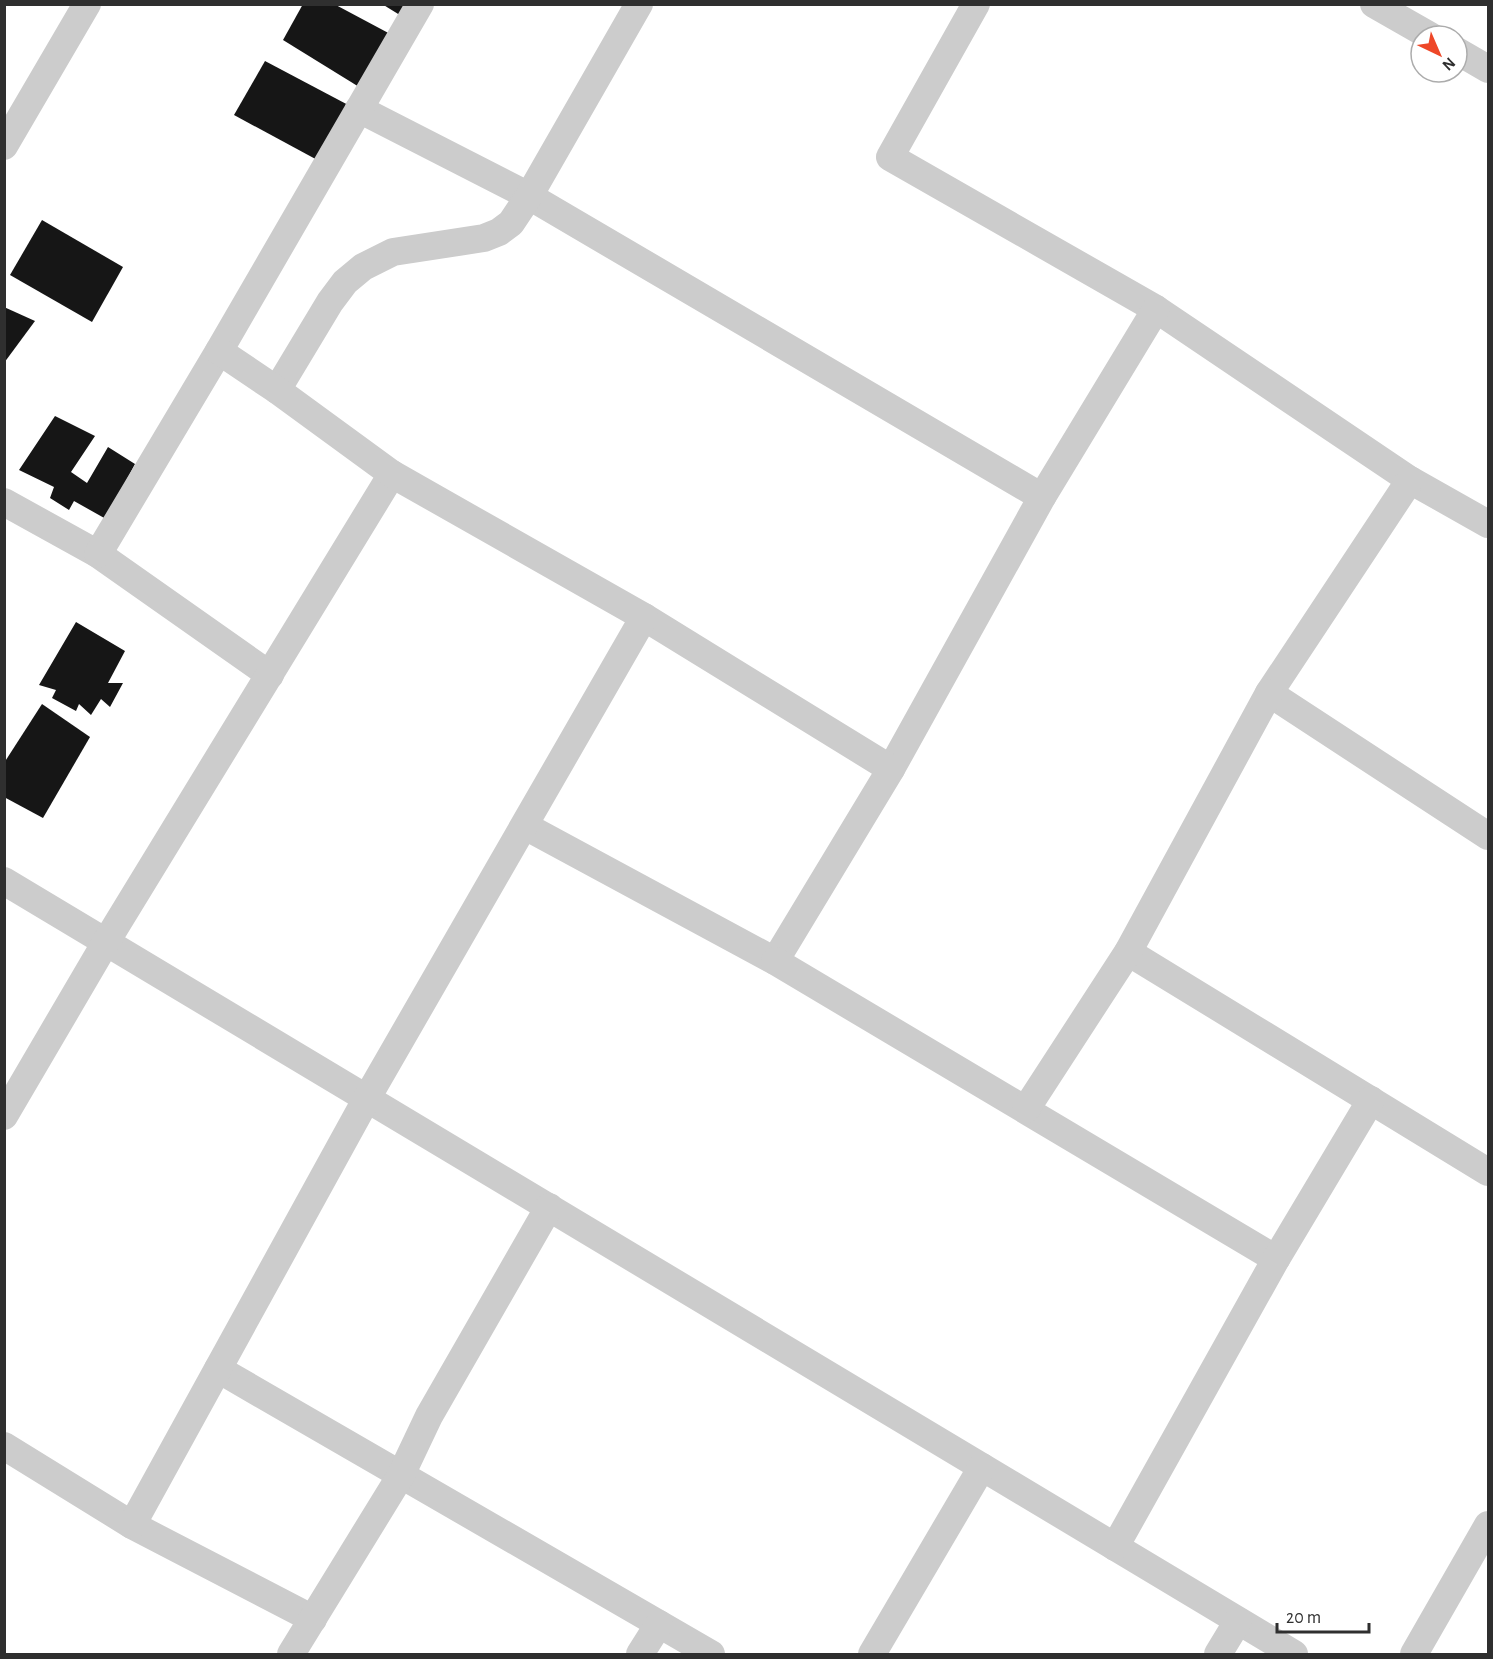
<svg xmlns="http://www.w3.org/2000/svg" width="1493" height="1659" viewBox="0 0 1493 1659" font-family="'Alegreya Sans',sans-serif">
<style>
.building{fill:#161616}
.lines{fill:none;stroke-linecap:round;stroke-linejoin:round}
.minor{stroke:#ccc;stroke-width:28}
</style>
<rect width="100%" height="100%" fill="#fff"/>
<g class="building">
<polygon points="303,4 334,4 394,36 364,90 283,40"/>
<polygon points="382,4 411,4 403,17"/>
<polygon points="265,61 352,107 321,162 234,115"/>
<polygon points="42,220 123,267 92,322 10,275"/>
<polygon points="4,307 35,321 4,363"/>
<polygon points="55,416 95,436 71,472 87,483 108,447 135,464 106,519 74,501 69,510 50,498 54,487 19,470"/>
<polygon points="76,622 125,651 108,683 123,683 110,707 101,699 91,715 79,704 76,711 52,698 56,690 39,685"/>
<polygon points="42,704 90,737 43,818 4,797 4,763"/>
</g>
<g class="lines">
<g class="minor">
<polyline points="976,4 890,157 1156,309 1410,480 1488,524"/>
<polyline points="1374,4 1430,36"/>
<polyline points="1457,51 1488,69"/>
<polyline points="359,109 529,196 1042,497"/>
<polyline points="4,146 87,4"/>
<polyline points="277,390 330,302 345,282 363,267 393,252 484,238 499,232 511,223 529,196 639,4"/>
<polyline points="1410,480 1269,693 1488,836"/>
<polyline points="4,502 98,554 270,675"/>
<polyline points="98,554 219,351 420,4"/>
<polyline points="891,769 1042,497 1156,309"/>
<polyline points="525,826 775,961 891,769 644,617"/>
<polyline points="4,881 1294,1654"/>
<polyline points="1128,952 1488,1172"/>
<polyline points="775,961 1276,1259"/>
<polyline points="1026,1109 1128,952 1269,693"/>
<polyline points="4,1116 106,942 392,474"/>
<polyline points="218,1369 711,1654"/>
<polyline points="4,1446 132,1525 313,1619"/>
<polyline points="132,1525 367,1098 644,617 392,474 277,390 219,351"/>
<polyline points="1115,1547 1276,1259 1371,1100"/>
<polyline points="291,1654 401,1475 429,1416 549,1207"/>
<polyline points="640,1654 659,1624"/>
<polyline points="872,1654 982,1467"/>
<polyline points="1218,1654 1238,1621"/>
<polyline points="1414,1654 1488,1525"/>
</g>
</g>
<rect width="1493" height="1659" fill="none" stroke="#2f2f2f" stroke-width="12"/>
<g transform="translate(1439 54) rotate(136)"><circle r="28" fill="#ffffff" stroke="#acacac" stroke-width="1.5"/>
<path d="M0-4.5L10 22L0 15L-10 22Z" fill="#ee4728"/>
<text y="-9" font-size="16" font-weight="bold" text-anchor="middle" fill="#2f2f2f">N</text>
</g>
<path d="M1277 1623v9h92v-9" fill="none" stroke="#2f2f2f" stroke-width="3"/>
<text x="1286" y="1623" font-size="18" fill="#2f2f2f" stroke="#ffffff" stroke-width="4.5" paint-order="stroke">20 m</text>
</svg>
